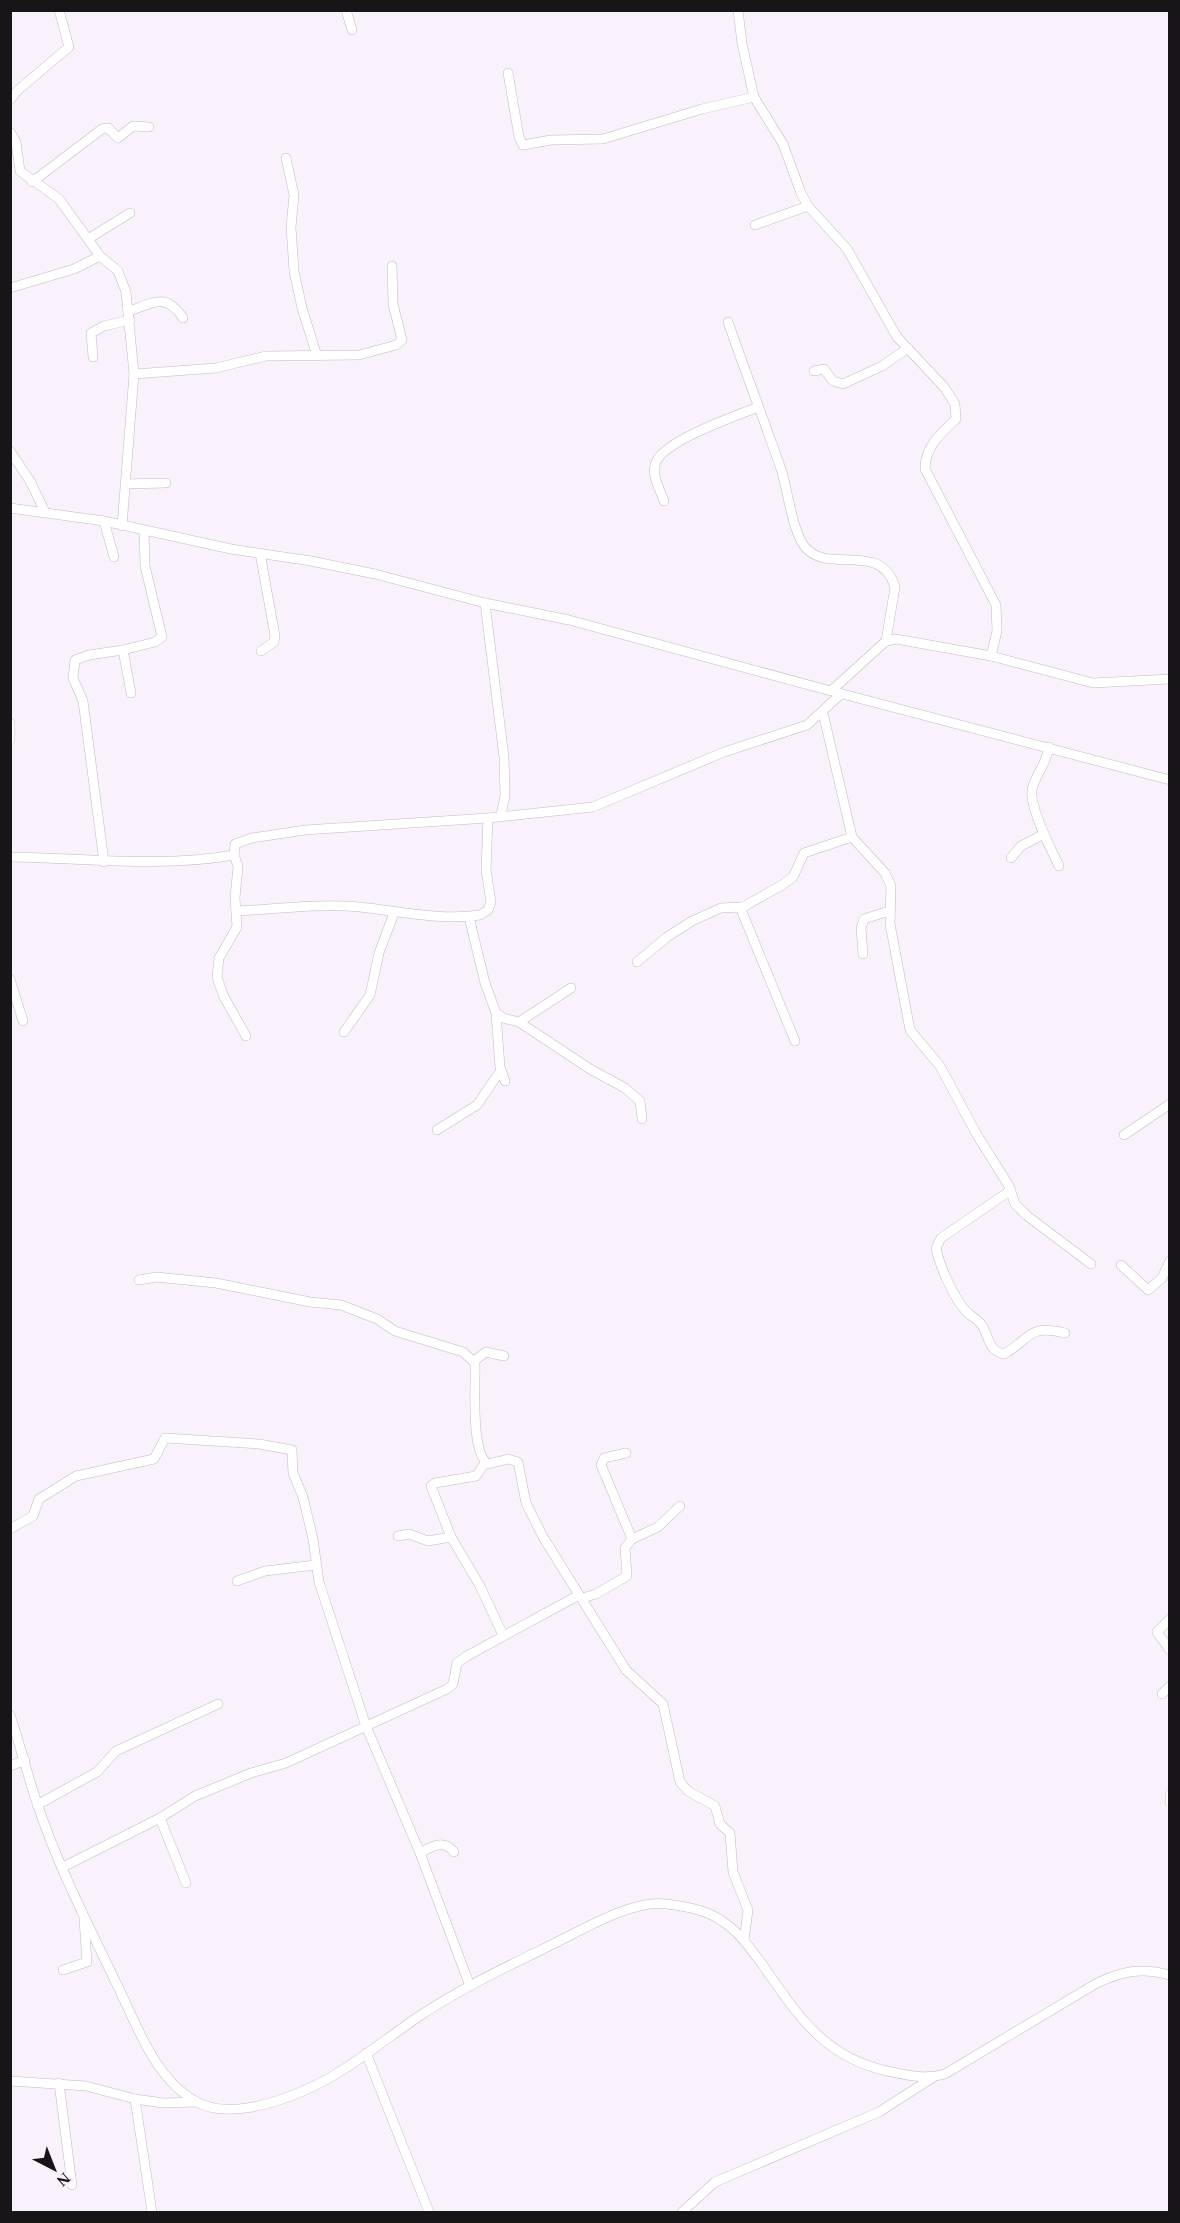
<svg xmlns="http://www.w3.org/2000/svg" width="1180" height="2223" viewBox="0 0 1180 2223" font-family="'Times New Roman',serif">
<style>
.lines{fill:none;stroke-linecap:round;stroke-linejoin:round}
.street-casing{stroke:#c2bac4;stroke-width:10}
.street{stroke:#fff;stroke-width:9}
</style>
<rect width="100%" height="100%" fill="#f9f1fc"/>
<g class="lines">
<g class="street-casing">
<g id="street">
<polyline points="346,10 352,30"/>
<polyline points="738,10 742,44 754,97"/>
<path d="M508 73 519 137 523 145 551 140 603 139 702 109 754 97 783 144 801 193 808 206 847 249 897 337 944 387 955 404 956 419C941 433 925 447 925 469L996 605 997 631 991 656"/>
<polyline points="10,100 18,90 69,47 59,10"/>
<polyline points="10,132 16,142 20,171 59,199 100,256 118,271 126,292 134,374 122,526"/>
<polyline points="286,158 294,195 291,227 294,271 302,308 317,356"/>
<polyline points="32,182 102,129 108,128 118,138 133,126 149,127"/>
<polyline points="755,225 808,206"/>
<polyline points="88,239 130,213"/>
<polyline points="10,288 74,269 100,256"/>
<path d="M130 311C154 302 166 293 183 318"/>
<path d="M728 322C745 371 764 420 781 469 788 490 792 531 805 547 828 575 881 540 895 587L886 641"/>
<polyline points="93,357 91,333 104,326 130,320"/>
<polyline points="814,371 824,369 833,381 843,384 882,366 908,348"/>
<polyline points="134,374 216,368 266,356 359,355 396,345 402,340 393,304 392,266"/>
<polyline points="10,451 30,481 45,512"/>
<polyline points="125,484 166,483"/>
<path d="M664 501C660 490 652 476 655 465 659 442 736 416 758 407"/>
<polyline points="10,508 104,521 231,549 311,561 375,574 485,603 569,620 831,691 886,641 896,639 991,656 1093,683 1170,679"/>
<polyline points="104,521 114,557"/>
<polyline points="260,553 275,636 274,642 261,651"/>
<polyline points="485,603 504,757 505,796 501,815"/>
<polyline points="123,650 155,642 162,637 145,566 144,531"/>
<polyline points="835,692 1170,780"/>
<polyline points="823,713 852,837 885,873 891,886 890,924 910,1030 940,1066 977,1135 1009,1186 1015,1204 1026,1215 1091,1264"/>
<polyline points="10,723 10,740"/>
<path d="M1049 747C1046 764 1038 771 1033 786 1026 802 1051 849 1059 866"/>
<polyline points="234,855 238,866 235,898 237,927 219,958 217,977 223,995 246,1036"/>
<path d="M10 857C86 858 159 868 234 855L235 844 252 838 305 830 488 818 593 807 724 752 807 725 841 694"/>
<polyline points="1011,858 1021,846 1044,834"/>
<polyline points="104,862 83,701 73,678 75,660 89,655 123,650 131,693"/>
<polyline points="740,907 795,1041"/>
<path d="M236 911C277 909 319 903 360 907 399 911 441 921 480 915L488 910 491 902 486 870 488 818"/>
<polyline points="469,917 485,983 496,1013 503,1018 519,1022 590,1069 625,1088 640,1101 642,1119"/>
<polyline points="863,954 861,928 864,919 889,911"/>
<polyline points="637,962 667,937 692,921 721,908 743,907 782,885 793,877 804,853 852,837"/>
<polyline points="10,979 23,1021"/>
<polyline points="496,1013 500,1067 505,1081"/>
<polyline points="519,1022 571,988"/>
<polyline points="344,1032 370,995 379,953 394,913"/>
<polyline points="437,1130 477,1105 501,1070"/>
<polyline points="1124,1135 1170,1104"/>
<path d="M1011 1190 941 1238 936 1248C939 1264 954 1299 966 1311 971 1317 980 1320 983 1327 989 1338 989 1351 1004 1354 1031 1339 1027 1324 1065 1333"/>
<polyline points="1121,1265 1148,1290 1162,1278 1170,1261"/>
<path d="M139 1280 156 1277 216 1283 310 1302 341 1305 377 1319 395 1331 463 1352 475 1363C476 1384 470 1452 488 1464L508 1459 518 1462 526 1503 543 1537 626 1670 663 1704 680 1782 688 1791 715 1806 720 1824 730 1833 733 1872 748 1910 744 1940"/>
<polyline points="474,1361 486,1352 504,1356"/>
<polyline points="10,1529 33,1516 39,1499 76,1476 154,1459 165,1438 259,1444 292,1450 293,1473 303,1497 313,1539 319,1582 366,1726 420,1853 470,1986"/>
<polyline points="398,1536 409,1534 428,1541 451,1537 480,1586 503,1635"/>
<polyline points="451,1537 431,1486 435,1483 476,1476 485,1463"/>
<polyline points="632,1539 658,1527 680,1506"/>
<polyline points="237,1581 265,1571 316,1565"/>
<polyline points="582,1598 596,1594 627,1576 625,1548 632,1539 601,1465 604,1458 626,1453"/>
<polyline points="1170,1619 1157,1632 1170,1650"/>
<polyline points="1162,1694 1170,1686"/>
<path d="M10 1715C20 1744 27 1774 37 1803 58 1867 90 1928 119 1989 138 2028 155 2078 195 2101 225 2119 273 2104 303 2091 344 2074 381 2042 418 2017 458 1990 502 1969 545 1948 577 1933 631 1899 666 1904 685 1906 707 1910 722 1921 739 1932 750 1948 762 1964 797 2014 823 2057 887 2071 907 2075 925 2080 945 2074L1097 1983C1123 1971 1141 1967 1170 1975"/>
<polyline points="10,1766 25,1760"/>
<polyline points="1170,1794 1170,1802"/>
<polyline points="37,1805 97,1772 116,1751 218,1704"/>
<polyline points="160,1818 186,1883"/>
<path d="M420 1853C432 1846 444 1839 454 1852"/>
<polyline points="63,1867 160,1818 195,1796 251,1773 286,1763 447,1689 453,1684 457,1663 467,1656 579,1595"/>
<polyline points="63,1970 87,1962 84,1919"/>
<polyline points="366,2053 429,2212"/>
<polyline points="10,2081 86,2086 135,2099 163,2103 196,2102"/>
<polyline points="59,2083 72,2185"/>
<polyline points="135,2099 152,2212"/>
<polyline points="682,2212 715,2182 879,2112 932,2078"/>
</g>
</g>
<use href="#street" class="street"/>
</g>
<rect width="1180" height="2223" fill="none" stroke="#181518" stroke-width="24"/>
<g transform="translate(54 2169) rotate(138)" stroke="#f9f1fc" stroke-width="4.5" paint-order="stroke">
<path d="M0-4.5L10 22L0 15L-10 22Z" fill="#181518"/>
<text y="-9" font-size="16" font-weight="bold" text-anchor="middle" fill="#181518">N</text>
</g>
</svg>
